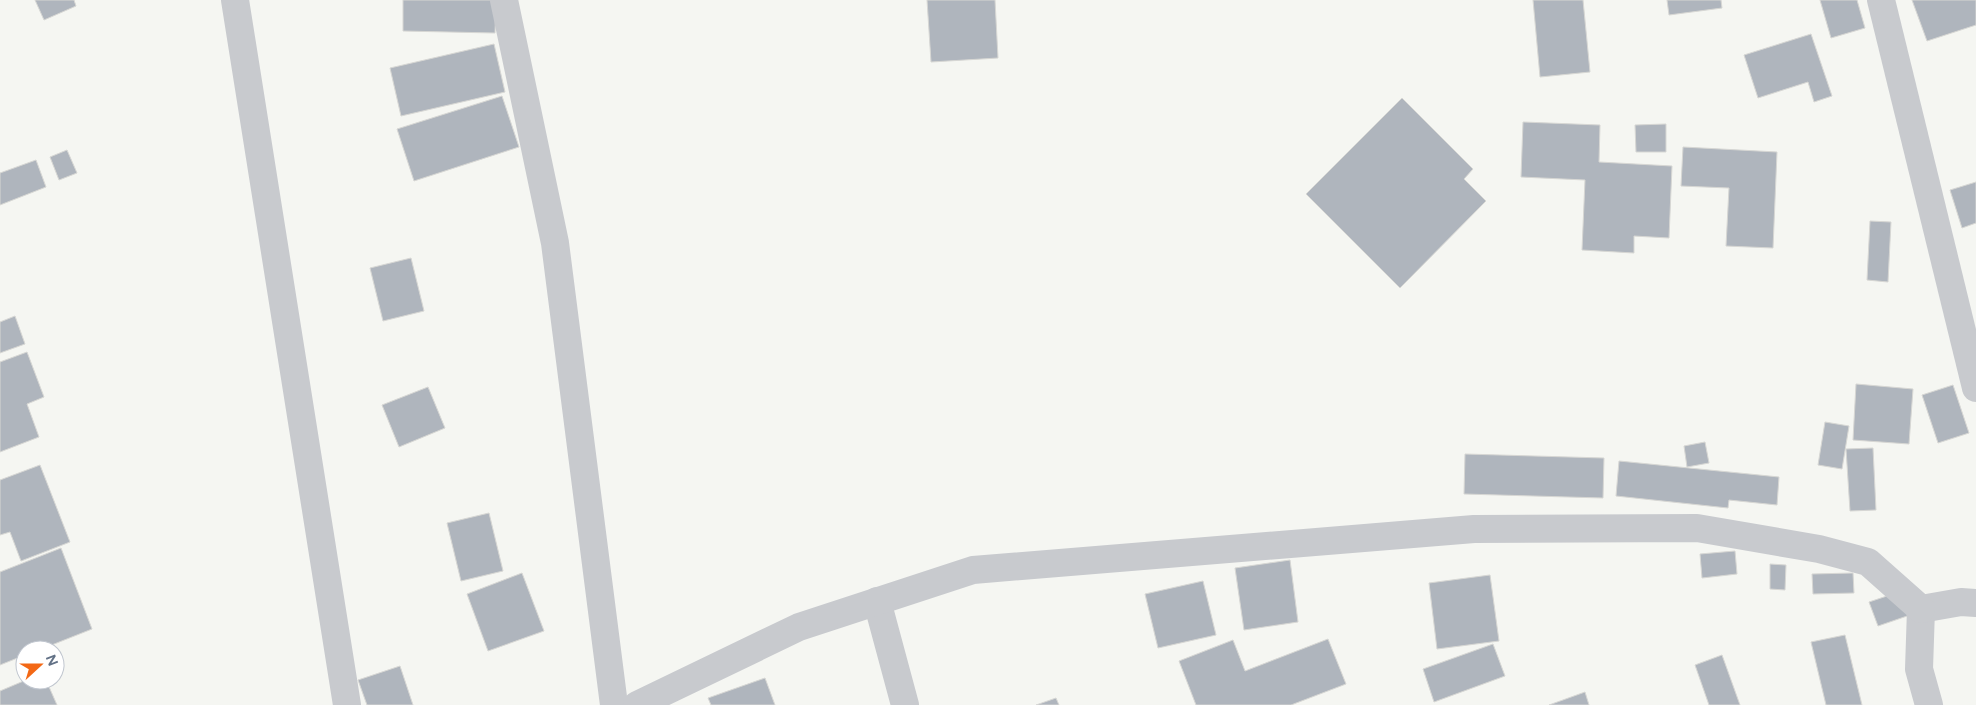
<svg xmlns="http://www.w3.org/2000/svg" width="1976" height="705" viewBox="0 0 1976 705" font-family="Figtree,sans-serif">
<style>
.building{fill:#afb5bd;stroke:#d7d7d4}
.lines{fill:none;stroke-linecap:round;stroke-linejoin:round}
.minor{stroke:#c8cace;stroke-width:28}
</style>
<rect width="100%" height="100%" fill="#f5f6f2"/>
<g class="building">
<polygon points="35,0 74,0 76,6 44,20"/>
<polygon points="403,0 496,0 495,33 403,31"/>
<polygon points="927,0 995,0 998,58 931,62"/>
<polygon points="1533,0 1583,0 1590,72 1540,77"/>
<polygon points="1667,0 1721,0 1722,8 1669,15"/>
<polygon points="1820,0 1857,0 1865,28 1831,38"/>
<polygon points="1912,0 1976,0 1976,25 1927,41"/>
<polygon points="1811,34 1832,96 1814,102 1808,82 1758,98 1744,55"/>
<polygon points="494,44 505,92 401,116 390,68"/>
<polygon points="502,96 519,147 414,181 397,129"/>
<polygon points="1402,98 1473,169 1464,179 1486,201 1400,288 1306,194"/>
<polygon points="1523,122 1600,125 1599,162 1672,166 1669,238 1634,236 1634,253 1582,250 1585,180 1521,177"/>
<polygon points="1666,124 1666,152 1636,152 1635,125"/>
<polygon points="1683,147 1777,152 1773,248 1726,246 1729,188 1681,186"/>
<polygon points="67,150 77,173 59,180 50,157"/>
<polygon points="36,160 46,187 0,205 0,173"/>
<polygon points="1976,182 1976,223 1962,228 1950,190"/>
<polygon points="1870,221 1891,222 1888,282 1867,280"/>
<polygon points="411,258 424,311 383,321 370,268"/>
<polygon points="15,316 25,344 0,353 0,322"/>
<polygon points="27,352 44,397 27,404 39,437 0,452 0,362"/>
<polygon points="1856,384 1913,389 1909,444 1853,440"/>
<polygon points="1953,385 1969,433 1938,443 1922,395"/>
<polygon points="428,387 445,428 399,447 382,405"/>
<polygon points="1825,422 1849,426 1842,469 1818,465"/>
<polygon points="1705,442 1709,463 1687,467 1684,446"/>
<polygon points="1873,448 1876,510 1850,511 1846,449"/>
<polygon points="1465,454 1604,458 1603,498 1464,494"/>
<polygon points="1619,461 1779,477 1777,505 1729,500 1728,508 1616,496"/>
<polygon points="40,465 70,542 21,561 10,532 0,535 0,480"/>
<polygon points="489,513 503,571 461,581 447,523"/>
<polygon points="61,548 92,629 39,650 25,650 25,655 0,665 0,572"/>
<polygon points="1735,551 1737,574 1702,578 1700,554"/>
<polygon points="1290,560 1298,622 1244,630 1235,568"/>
<polygon points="1770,564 1786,565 1785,590 1770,589"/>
<polygon points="522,573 544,631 488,651 467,594"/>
<polygon points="1853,573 1854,593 1813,594 1812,574"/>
<polygon points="1490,575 1499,641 1437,649 1429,583"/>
<polygon points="1203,581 1216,635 1158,648 1145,594"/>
<polygon points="1902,591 1910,615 1878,626 1869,602"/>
<polygon points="1845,635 1862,705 1826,705 1811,642"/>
<polygon points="1328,639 1346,684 1291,705 1196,705 1179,661 1233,640 1245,671"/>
<polygon points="1493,644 1505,676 1434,702 1423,669"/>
<polygon points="1722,655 1740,705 1709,705 1695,665"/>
<polygon points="400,666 413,705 367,705 358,680"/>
<polygon points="765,678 775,705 711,705 708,698"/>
<polygon points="26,680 46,680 57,705 0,705 0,691"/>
<polygon points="1585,692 1589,705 1549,705"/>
<polygon points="1056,698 1059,705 1036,705"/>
</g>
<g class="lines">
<g class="minor">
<polyline points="235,0 347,705"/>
<polyline points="504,0 555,243 614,705"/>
<polyline points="1881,0 1976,388"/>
<polyline points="877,601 905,705"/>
<polyline points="1921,609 1919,669 1929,705"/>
<polyline points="1921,609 1961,602 1976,603"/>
<polyline points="637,705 799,627 973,570 1474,529 1697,528 1819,549 1868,562 1921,609"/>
</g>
</g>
<g transform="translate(40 665) rotate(69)"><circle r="24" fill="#ffffff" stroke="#c0c6cf"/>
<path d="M0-4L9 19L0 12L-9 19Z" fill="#f36815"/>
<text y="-8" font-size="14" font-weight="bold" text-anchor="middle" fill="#627186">N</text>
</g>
</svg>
